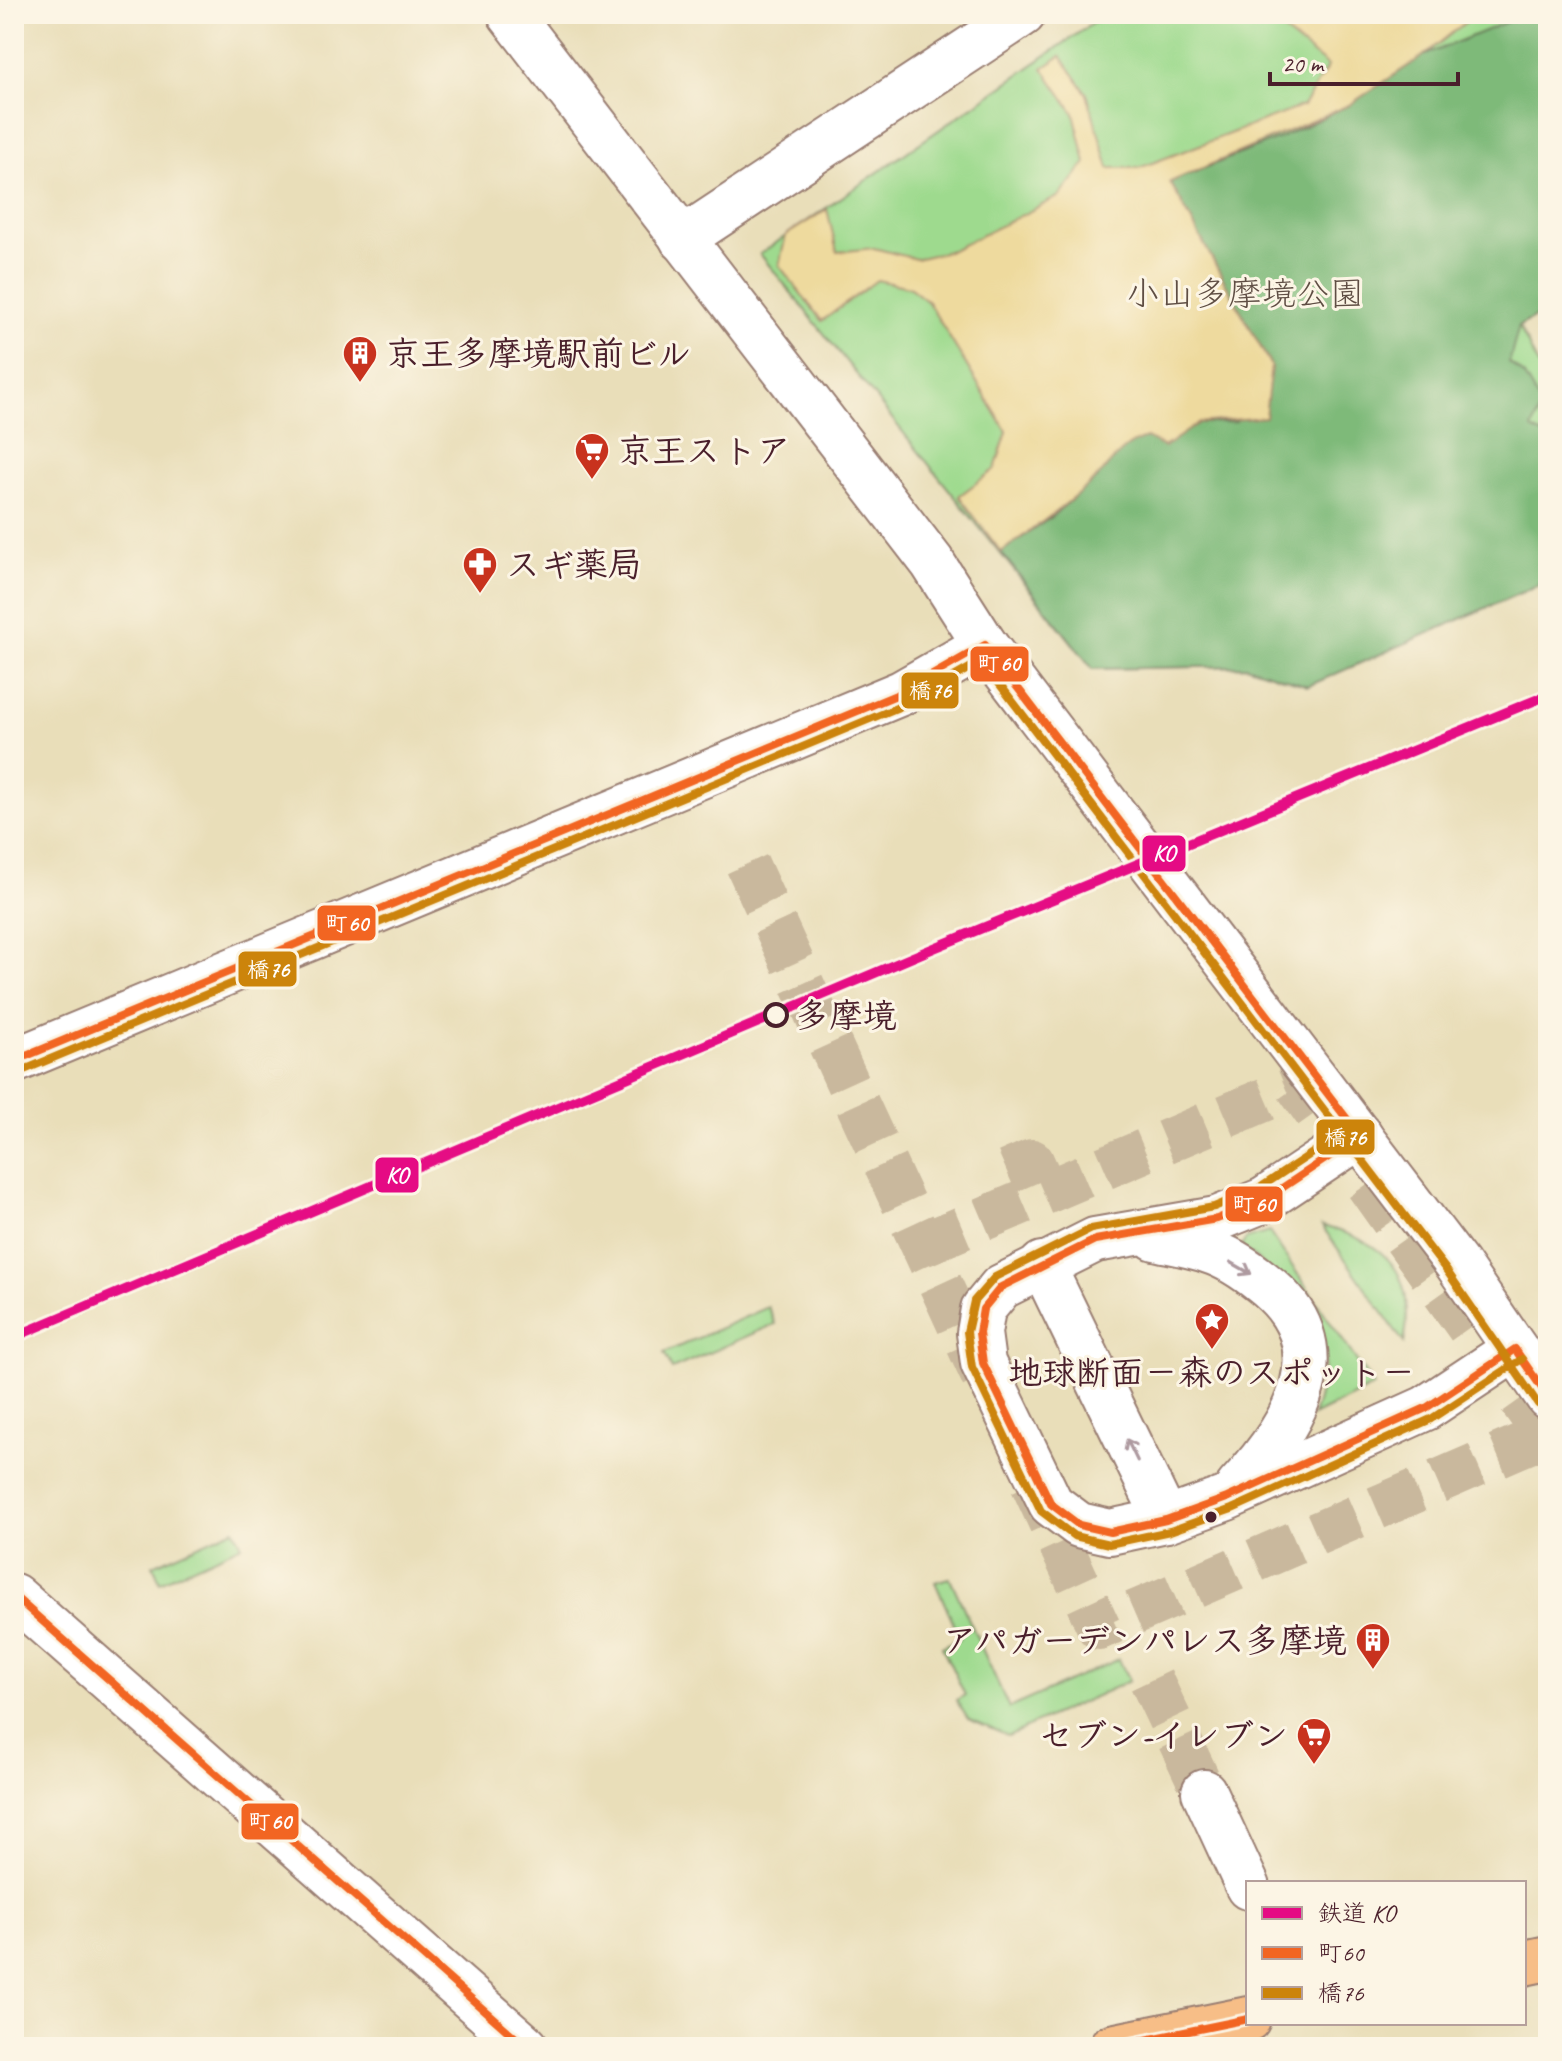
<svg xmlns="http://www.w3.org/2000/svg" width="1562" height="2061" viewBox="0 0 1562 2061" font-family="Caveat,'Klee One',sans-serif">
<style>
.green{fill:#9eda8e;stroke:#747c5c;stroke-width:2}
.forest{fill:#7eba79;stroke:#646c52;stroke-width:2}
.sand{fill:#eeda9e;stroke:#9c7c64;stroke-width:2}
.lines{fill:none;stroke-linecap:round;stroke-linejoin:round}
.minor-tunnel{stroke:#c9b89d;stroke-width:44;stroke-dasharray:44 22;stroke-linecap:butt}
.minor-casing{stroke:#9a7e72;stroke-width:48}
.major-casing{stroke:#9a7e72;stroke-width:48}
.minor{stroke:#fff;stroke-width:44}
.major{stroke:#f7be87;stroke-width:44}
.bus-1-casing{stroke:#fcf5e5;stroke-width:14}
.bus-2-casing{stroke:#fcf5e5;stroke-width:14}
.bus-1{stroke:#f26522;stroke-width:8}
.bus-2{stroke:#cc840b;stroke-width:8}
.rail-1-casing{stroke:#fcf5e5;stroke-width:16}
.rail-1{stroke:#e50b84;stroke-width:10}
.oneway{stroke:#ae9aa0}
.stop-dot{fill:#fcf5e5;stroke:#4a1f2b;stroke-width:4}
.bus-dot{fill:#4a1f2b;stroke:#fcf5e5;stroke-width:3}
.labels{text-anchor:middle;stroke-width:6;stroke-linejoin:round;paint-order:stroke}
.park-label{font-size:34px;fill:#5f4e44;stroke:#fcf5e5}
.poi-label{font-size:34px;font-weight:bold;fill:#4a1f2b;stroke:#fcf5e5;text-anchor:start}
.stop-label{font-size:34px;font-weight:bold;fill:#4a1f2b;stroke:#fcf5e5;text-anchor:start}
.line-badge{stroke:#fcf5e5;stroke-width:3}
.badge-label{font-size:22px;text-anchor:middle;font-weight:bold;fill:#fff}
</style>
<rect width="100%" height="100%" fill="#fcf5e5"/>
<filter id="ink" filterUnits="userSpaceOnUse"><feTurbulence type="fractalNoise" baseFrequency=".0125" numOctaves="2"/><feDisplacementMap in="SourceGraphic" scale="16" xChannelSelector="R" yChannelSelector="G"/><feConvolveMatrix kernelMatrix="1 2 1 2 8 2 1 2 1" color-interpolation-filters="sRGB"/></filter>
<filter id="wash" filterUnits="userSpaceOnUse"><feTurbulence type="fractalNoise" baseFrequency=".006" numOctaves="4" result="noise"/><feDisplacementMap in="SourceGraphic" scale="32" xChannelSelector="R" yChannelSelector="G"/><feGaussianBlur stdDeviation="1.8" result="paint"/><feColorMatrix in="noise" values="0 0 0 0 0 0 0 0 0 0 0 0 0 0 0 0 0 1.4 0 .05"/><feComposite in="paint" operator="in"/></filter>
<g filter="url(#wash)">
<rect width="100%" height="100%" fill="#e9deb9"/>
<g class="green">
<polygon points="1106,14 1548,14 1548,310 1519,326 1548,386 1548,581 1308,686 1246,666 1093,669 760,254"/>
<path d="M1322 1226C1387 1242 1417 1273 1404 1343Z"/>
<path d="M1269 1232 1374 1386 1313 1416C1344 1317 1310 1306 1241 1246L1246 1239Z"/>
<polygon points="768,1307 775,1324 672,1369 664,1353"/>
<polygon points="234,1529 242,1545 160,1582 153,1565"/>
<polygon points="950,1578 1009,1708 1119,1659 1129,1681 1008,1736 968,1719 956,1700 965,1695 942,1647 960,1638 935,1582"/>
</g>
<polygon class="forest" points="1526,14 1548,14 1548,310 1519,326 1509,363 1523,374 1541,405 1532,429 1548,438 1548,566 1538,585 1308,686 1246,666 1093,669 1001,552 1050,518 1097,478 1126,444 1199,423 1235,422 1271,366 1170,182 1282,137 1349,105 1423,56"/>
<path class="sand" d="M1262 14H1476L1423 56 1349 105 1170 182 1271 366 1265 417 1199 423 1164 447 1146 438C1119 446 1111 466 1090 484 1062 508 1032 530 1001 552L959 496 995 469 1007 432 928 302 909 287 877 280 822 321 779 265 786 235 827 209 837 252 874 248 916 259 952 250 1060 196 1086 163 1074 113 1043 68 1061 56 1087 94 1109 168H1139L1303 106 1328 66Z"/>
</g>
<g filter="url(#ink)">
<g class="lines">
<g class="minor-tunnel">
<polyline points="747,864 983,1377"/>
<polyline points="1007,1172 1032,1161 1046,1192"/>
<polyline points="922,1245 1297,1086 1548,1439"/>
<polyline points="1032,1483 1099,1628 1545,1435"/>
<polyline points="1151,1680 1204,1792"/>
</g>
<g class="minor-casing">
<g id="minor">
<polyline points="510,14 932,562 985,645 1457,1264 1548,1397"/>
<polyline points="682,239 1023,14"/>
<polyline points="14,1061 901,693 985,645"/>
<polyline points="1360,1136 1264,1200 1217,1219 1095,1240 1001,1287 983,1309 979,1333 983,1363 1051,1504 1079,1525 1110,1532 1166,1520 1227,1498 1426,1408 1515,1349"/>
<path d="M1155 1238C1173 1242 1192 1245 1209 1251 1228 1257 1247 1270 1262 1282 1345 1346 1294 1426 1238 1487"/>
<polyline points="1042,1264 1166,1520"/>
<polyline points="14,1596 526,2047"/>
<polyline points="1204,1792 1248,1887"/>
</g>
</g>
<g class="major-casing">
<g id="major">
<polyline points="1524,1963 1548,1958"/>
<polyline points="1111,2047 1248,2019"/>
</g>
</g>
<use href="#minor" class="minor"/>
<use href="#major" class="major"/>
<g class="bus-1-casing">
<g id="bus-1">
<polyline points="14,1061 901,693 985,645 1360,1136 1264,1200 1217,1219 1095,1240 1001,1287 983,1309 979,1333 983,1363 1051,1504 1079,1525 1110,1532 1166,1520 1227,1498 1426,1408 1515,1349 1548,1397"/>
<polyline points="14,1596 526,2047"/>
<polyline points="1111,2047 1248,2019"/>
</g>
</g>
<g class="bus-2-casing">
<g id="bus-2">
<polyline points="19,1072 906,704 982,661 1447,1271 1538,1404"/>
<polyline points="1353,1126 1258,1189 1214,1207 1091,1229 995,1277 974,1301 967,1332 972,1367 1041,1511 1074,1536 1109,1544 1170,1531 1232,1509 1431,1419 1522,1359"/>
</g>
</g>
<use href="#bus-1" class="bus-1"/>
<use href="#bus-2" class="bus-2"/>
<g class="rail-1-casing">
<polyline id="rail-1" points="14,1337 934,948 1548,695"/>
</g>
<use href="#rail-1" class="rail-1"/>
</g>
<defs><path id="oneway-shaft" d="M-6 0H5M1.5-3L5.5 0L1.5 3" fill="none" stroke-width="1.6" stroke-linecap="round" stroke-linejoin="round" transform="scale(2)"/></defs>
<g class="oneway">
<use href="#oneway-shaft" transform="translate(1241 1268) rotate(30)"/>
<use href="#oneway-shaft" transform="translate(1132 1450) rotate(-116)"/>
</g>
</g>
<defs>
<g id="building-pin" transform="scale(1.8)"><path d="M0 17L-7.5 6A9.5 9.5 0 1 1 7.5 6Z" fill="#c8321e" stroke="#fcf5e5"/><path d="M-4-6H4V6H1V3H-1V6H-4ZM-2.5-4.3h1.7v1.8h-1.7ZM.8-4.3h1.7v1.8H.8ZM-2.5-1h1.7V.8h-1.7ZM.8-1h1.7V.8H.8Z" fill="#fff"/></g>
<g id="supermarket-pin" transform="scale(1.8)"><path d="M0 17L-7.5 6A9.5 9.5 0 1 1 7.5 6Z" fill="#c8321e" stroke="#fcf5e5"/><path d="M-6-5.5h2.5l.6 2H6L4.5 2H-2.5L-4.4-4H-6ZM-1.5 3.2a1.3 1.3 0 1 0 .1 0ZM3 3.2a1.3 1.3 0 1 0 .1 0Z" fill="#fff"/></g>
<g id="pharmacy-pin" transform="scale(1.8)"><path d="M0 17L-7.5 6A9.5 9.5 0 1 1 7.5 6Z" fill="#c8321e" stroke="#fcf5e5"/><path d="M-2-6h4v4h4v4h-4v4h-4v-4h-4v-4h4Z" fill="#fff"/></g>
<g id="sight-pin" transform="scale(1.8)"><path d="M0 17L-7.5 6A9.5 9.5 0 1 1 7.5 6Z" fill="#c8321e" stroke="#fcf5e5"/><path d="M0-6L1.8-2.2L6-1.7L2.9 1.2L3.7 5.4L0 3.3L-3.7 5.4L-2.9 1.2L-6-1.7L-1.8-2.2Z" fill="#fff"/></g>
</defs>
<g fill-rule="evenodd">
<use href="#building-pin" x="360" y="353"/>
<use href="#supermarket-pin" x="592" y="450"/>
<use href="#pharmacy-pin" x="480" y="564"/>
<use href="#sight-pin" x="1212" y="1320"/>
<use href="#building-pin" x="1373" y="1640"/>
<use href="#supermarket-pin" x="1314" y="1735"/>
</g>
<circle class="stop-dot" cx="776" cy="1015" r="11"/>
<circle class="bus-dot" cx="1211" cy="1517" r="7"/>
<g class="labels">
<g class="park-label">
<text x="1245" y="305">小山多摩境公園</text>
</g>
<g class="poi-label">
<text x="386" y="365">京王多摩境駅前ビル</text>
<text x="618" y="462">京王ストア</text>
<text x="506" y="576">スギ薬局</text>
<text x="1212" y="1384" text-anchor="middle">地球断面－森のスポット－</text>
<text x="1347" y="1652" text-anchor="end">アパガーデンパレス多摩境</text>
<text x="1288" y="1747" text-anchor="end">セブン-イレブン</text>
</g>
<g class="stop-label">
<text x="795" y="1027">多摩境</text>
</g>
</g>
<g class="line-badge">
<rect x="969" y="645" width="61" height="38" rx="8" fill="#f26522"/>
<rect x="900" y="671" width="60" height="39" rx="8" fill="#cc840b"/>
<rect x="1141" y="834" width="46" height="39" rx="8" fill="#e50b84"/>
<rect x="316" y="904" width="61" height="38" rx="8" fill="#f26522"/>
<rect x="237" y="950" width="61" height="38" rx="8" fill="#cc840b"/>
<rect x="1315" y="1118" width="61" height="38" rx="8" fill="#cc840b"/>
<rect x="374" y="1156" width="46" height="38" rx="8" fill="#e50b84"/>
<rect x="1224" y="1185" width="60" height="38" rx="8" fill="#f26522"/>
<rect x="240" y="1802" width="60" height="39" rx="8" fill="#f26522"/>
</g>
<g class="badge-label">
<text x="999" y="671">町60</text>
<text x="930" y="698">橋76</text>
<text x="1164" y="861">KO</text>
<text x="347" y="931">町60</text>
<text x="268" y="977">橋76</text>
<text x="1345" y="1145">橋76</text>
<text x="397" y="1183">KO</text>
<text x="1254" y="1212">町60</text>
<text x="270" y="1829">町60</text>
</g>
<rect width="1562" height="2061" fill="none" stroke="#fcf5e5" stroke-width="48"/>
<rect x="1246" y="1881" width="280" height="144" fill="#fcf5e5" stroke="#b59f9b" stroke-width="2"/>
<rect x="1262" y="1907" width="40" height="12" fill="#e50b84" stroke="#b59f9b" stroke-width="2"/>
<text x="1318" y="1921" font-size="24" fill="#4a1f2b">鉄道 KO</text>
<rect x="1262" y="1947" width="40" height="12" fill="#f26522" stroke="#b59f9b" stroke-width="2"/>
<text x="1318" y="1961" font-size="24" fill="#4a1f2b">町60</text>
<rect x="1262" y="1987" width="40" height="12" fill="#cc840b" stroke="#b59f9b" stroke-width="2"/>
<text x="1318" y="2001" font-size="24" fill="#4a1f2b">橋76</text>
<path d="M1270 72v12h188v-12" fill="none" stroke="#4a1f2b" stroke-width="4"/>
<text x="1282" y="72" font-size="24" fill="#4a1f2b" stroke="#fcf5e5" stroke-width="6" paint-order="stroke">20 m</text>
</svg>
